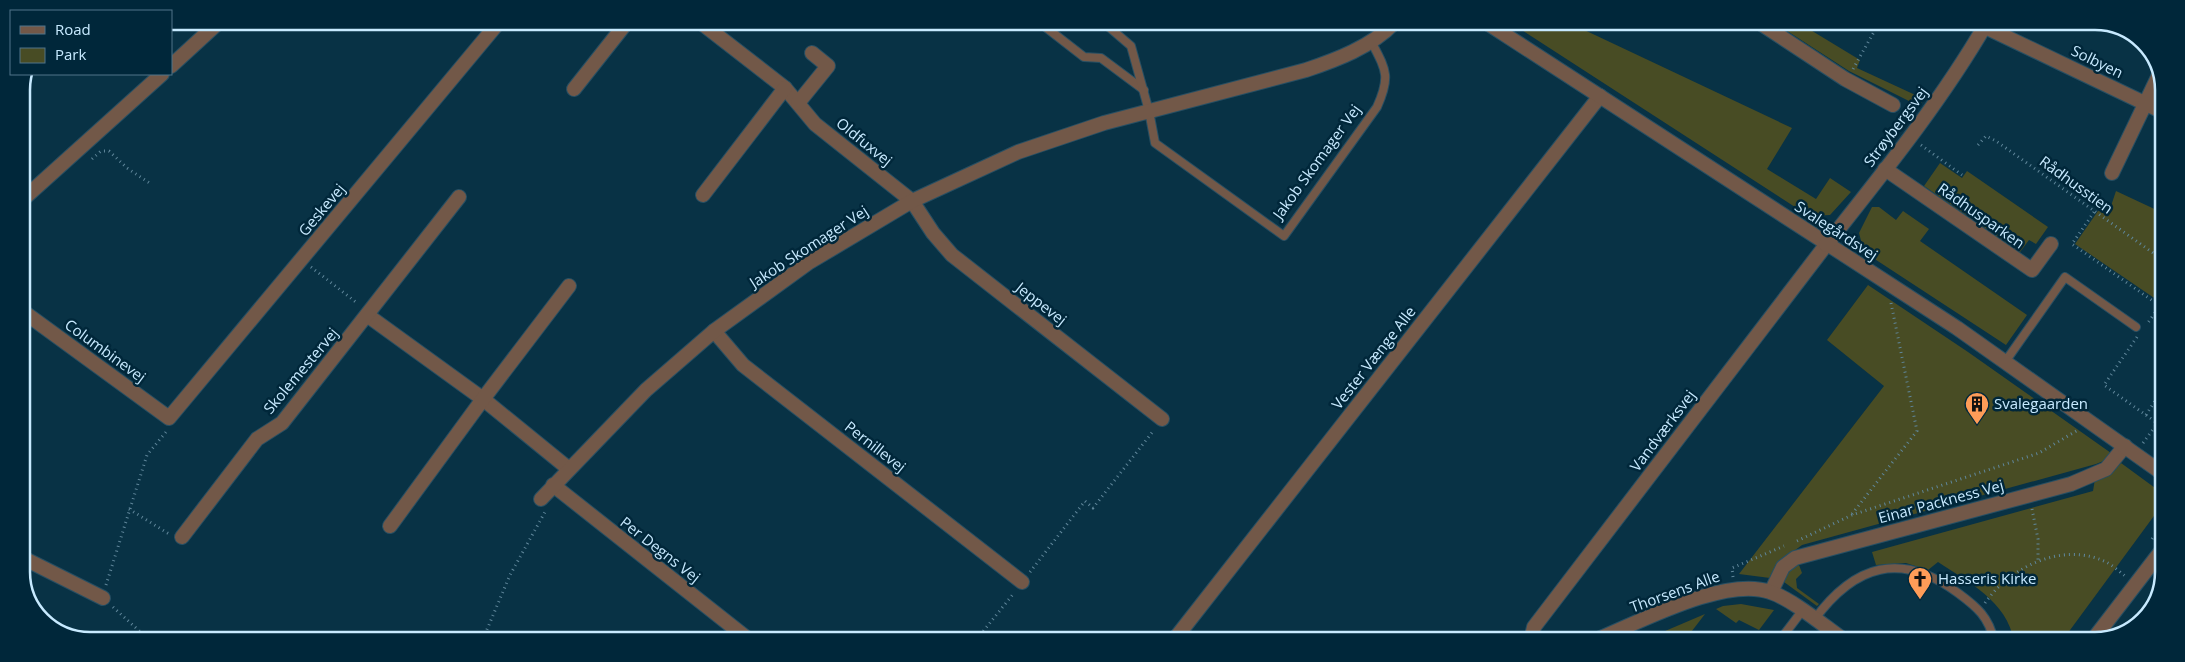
<svg xmlns="http://www.w3.org/2000/svg" width="2185" height="662" viewBox="0 0 2185 662" font-family="'Open Sans',sans-serif">
<style>
.green{fill:#484c24}
.lines{fill:none;stroke-linecap:round;stroke-linejoin:round}
.service-casing{stroke:#274f63;stroke-width:10}
.minor-casing{stroke:#274f63;stroke-width:16}
.tertiary-casing{stroke:#274f63;stroke-width:16}
.path{stroke:#60879b;stroke-width:3;stroke-dasharray:1 4;stroke-linecap:butt}
.service{stroke:#725848;stroke-width:8}
.minor{stroke:#725848;stroke-width:14}
.tertiary{stroke:#725848;stroke-width:14}
.labels{text-anchor:middle;stroke-width:5;stroke-linejoin:round;paint-order:stroke}
.street-label{font-size:15px;fill:#c7eaff;stroke:#00273a}
.poi-label{font-size:15px;fill:#c7eaff;stroke:#00273a;text-anchor:start}
.rim{fill:none;stroke:#c7eaff;stroke-width:2.5}
</style>
<rect width="100%" height="100%" fill="#083245"/>
<g class="green">
<polygon points="1511,23 1576,23 1578,27 1792,128 1767,169 1816,199 1830,178 1851,192 1830,215 1809,216"/>
<polygon points="1775,23 1799,23 1860,60 1857,68 1924,99 1919,106 1849,71"/>
<polygon points="1940,163 1962,178 1967,171 2048,227 2036,244 2029,240 2020,252 1924,186"/>
<polygon points="2116,191 2163,213 2163,304 2075,244 2098,211 2109,212"/>
<polygon points="1872,207 1879,207 1896,220 1903,211 1929,229 1920,241 2027,315 2006,345 1864,252 1859,233"/>
<polygon points="1868,285 1968,352 2111,453 2106,460 2096,464 1802,545 1778,563 1770,578 1739,574 1884,386 1827,340"/>
<path d="M2121 463 2162 493V505L2062 641H2014C2007 601 1968 582 1938 562L1928 570 1906 563 1876 565 1872 552 2093 491 2095 479 2112 472Z"/>
<path d="M1799 565 1802 573 1796 579 1797 588 1819 604 1817 606 1784 582C1786 574 1790 567 1799 565Z"/>
<polygon points="1741,604 1774,610 1759,630 1739,620 1736,623 1716,609 1723,606"/>
<polygon points="1705,614 1685,640 1644,640"/>
</g>
<g class="lines">
<g class="service-casing">
<g id="service">
<polyline points="1039,22 1084,57 1101,58 1144,90"/>
<path d="M1103 22 1131 46 1149 111 1155 143 1284 236 1377 107C1391 76 1386 70 1371 41"/>
<polyline points="2005,362 2065,277 2136,327"/>
<path d="M1814 620C1855 564 1901 551 1958 593 1977 607 1989 617 1994 641"/>
<polyline points="1780,640 1802,611"/>
</g>
</g>
<g class="minor-casing">
<g id="minor">
<polyline points="700,22 785,88 815,124 912,201 933,233 952,255 1162,419"/>
<polyline points="1760,23 1845,79 1893,105"/>
<polyline points="1979,24 2163,112"/>
<polyline points="171,66 220,21"/>
<polyline points="574,89 627,22"/>
<polyline points="798,103 828,66 812,53"/>
<polyline points="1885,169 2032,270 2051,244"/>
<polyline points="2112,173 2159,75"/>
<polyline points="703,195 785,88"/>
<polyline points="21,201 162,74"/>
<polyline points="21,310 169,418 499,22"/>
<polyline points="367,315 483,399 569,469"/>
<polyline points="714,331 743,365 1022,582"/>
<polyline points="553,485 748,639"/>
<path d="M541 499 646 390 714 331 808 263 912 201 1018 152 1104 123 1306 70C1336 60 1371 47 1394 23"/>
<polyline points="390,526 483,399 569,286"/>
<polyline points="182,537 257,439 282,423 459,197"/>
<polyline points="21,557 103,598"/>
<polyline points="1771,592 1783,567 1795,558 2071,484 2106,469 2125,446"/>
<polyline points="1174,640 1600,96"/>
<polyline points="1531,640 1534,627 1826,245"/>
<path d="M1596 640C1640 622 1725 576 1770 592 1792 599 1824 626 1844 640"/>
</g>
</g>
<g class="tertiary-casing">
<g id="tertiary">
<polyline points="1487,23 1957,328 2162,473"/>
<path d="M1826 245C1883 173 1940 103 1986 24"/>
<polyline points="2092,641 2162,550"/>
</g>
</g>
<g class="path">
<polyline points="1853,69 1879,23"/>
<polyline points="1921,145 1962,175"/>
<polyline points="1978,145 1986,136 1996,141 2163,260"/>
<polyline points="92,159 101,151 109,151 127,168 151,184"/>
<polyline points="2094,212 2072,244 2160,306 2147,324"/>
<polyline points="311,267 357,303"/>
<polyline points="2137,337 2104,385 2157,423"/>
<polyline points="2146,415 2162,390"/>
<polyline points="2143,443 2162,417"/>
<polyline points="129,509 169,534"/>
<polyline points="2032,509 2038,539 2038,561"/>
<polyline points="1852,514 1917,431 1891,303"/>
<polyline points="2152,539 2162,525"/>
<polyline points="1797,541 1852,515 2039,453 2078,430"/>
<polyline points="1030,572 1085,501 1093,508 1154,430"/>
<polyline points="1733,577 1732,568 1784,546"/>
<polyline points="106,585 147,455 166,432"/>
<path d="M1985 603C2010 567 2063 541 2106 562 2112 565 2119 571 2125 576"/>
<polyline points="113,607 147,638"/>
<polyline points="1760,634 1769,640"/>
<polyline points="483,639 510,575 545,512"/>
<polyline points="977,639 1014,593"/>
</g>
<use href="#service" class="service"/>
<use href="#minor" class="minor"/>
<use href="#tertiary" class="tertiary"/>
</g>
<defs>
<g id="building-pin" transform="scale(1.25)"><path d="M0 17L-7.5 6A9.5 9.5 0 1 1 7.5 6Z" fill="#fe9c58" stroke="#00273a"/><path d="M-4-6H4V6H1V3H-1V6H-4ZM-2.5-4.3h1.7v1.8h-1.7ZM.8-4.3h1.7v1.8H.8ZM-2.5-1h1.7V.8h-1.7ZM.8-1h1.7V.8H.8Z" fill="#111"/></g>
<g id="church-pin" transform="scale(1.25)"><path d="M0 17L-7.5 6A9.5 9.5 0 1 1 7.5 6Z" fill="#fe9c58" stroke="#00273a"/><path d="M-1.2-6h2.4v3.5h3.3v2.4h-3.3V6h-2.4V-.1h-3.3v-2.4h3.3Z" fill="#111"/></g>
</defs>
<g fill-rule="evenodd">
<use href="#building-pin" x="1977" y="404"/>
<use href="#church-pin" x="1920" y="579"/>
</g>
<g class="labels">
<g class="street-label">
<text transform="translate(2097 62) rotate(26)" y="5">Solbyen</text>
<text transform="translate(1896 127) rotate(-53)" y="5">Strøybergsvej</text>
<text transform="translate(864 142) rotate(39)" y="5">Oldfuxvej</text>
<text transform="translate(1317 162) rotate(-54)" y="5">Jakob Skomager Vej</text>
<text transform="translate(2076 185) rotate(36)" y="5">Rådhusstien</text>
<text transform="translate(322 210) rotate(-50)" y="5">Geskevej</text>
<text transform="translate(1981 216) rotate(35)" y="5">Rådhusparken</text>
<text transform="translate(1836 231) rotate(33)" y="5">Svalegårdsvej</text>
<text transform="translate(809 247) rotate(-33)" y="5">Jakob Skomager Vej</text>
<text transform="translate(1041 304) rotate(38)" y="5">Jeppevej</text>
<text transform="translate(105 351) rotate(36)" y="5">Columbinevej</text>
<text transform="translate(1374 358) rotate(-52)" y="5">Vester Vænge Alle</text>
<text transform="translate(301 371) rotate(-50)" y="5">Skolemestervej</text>
<text transform="translate(1663 431) rotate(-53)" y="5">Vandværksvej</text>
<text transform="translate(875 447) rotate(38)" y="5">Pernillevej</text>
<text transform="translate(1941 502) rotate(-15)" y="5">Einar Packness Vej</text>
<text transform="translate(660 550) rotate(38)" y="5">Per Degns Vej</text>
<text transform="translate(1675 592) rotate(-20)" y="5">Thorsens Alle</text>
</g>
<g class="poi-label">
<text x="1994" y="409">Svalegaarden</text>
<text x="1938" y="584">Hasseris Kirke</text>
</g>
</g>
<path d="M0 0H2185V662H0ZM90 30H2095A60 60 0 0 1 2155 90V572A60 60 0 0 1 2095 632H90A60 60 0 0 1 30 572V90A60 60 0 0 1 90 30Z" fill="#00273a" fill-rule="evenodd"/>
<path class="rim" d="M90 30H2095A60 60 0 0 1 2155 90V572A60 60 0 0 1 2095 632H90A60 60 0 0 1 30 572V90A60 60 0 0 1 90 30Z"/>
<rect x="10" y="10" width="162" height="65" fill="#00273a" stroke="#507589"/>
<rect x="20" y="26" width="25" height="8" fill="#725848" stroke="#507589"/>
<text x="55" y="35" font-size="15" fill="#c7eaff">Road</text>
<rect x="20" y="48" width="25" height="15" fill="#484c24" stroke="#507589"/>
<text x="55" y="60" font-size="15" fill="#c7eaff">Park</text>
</svg>
